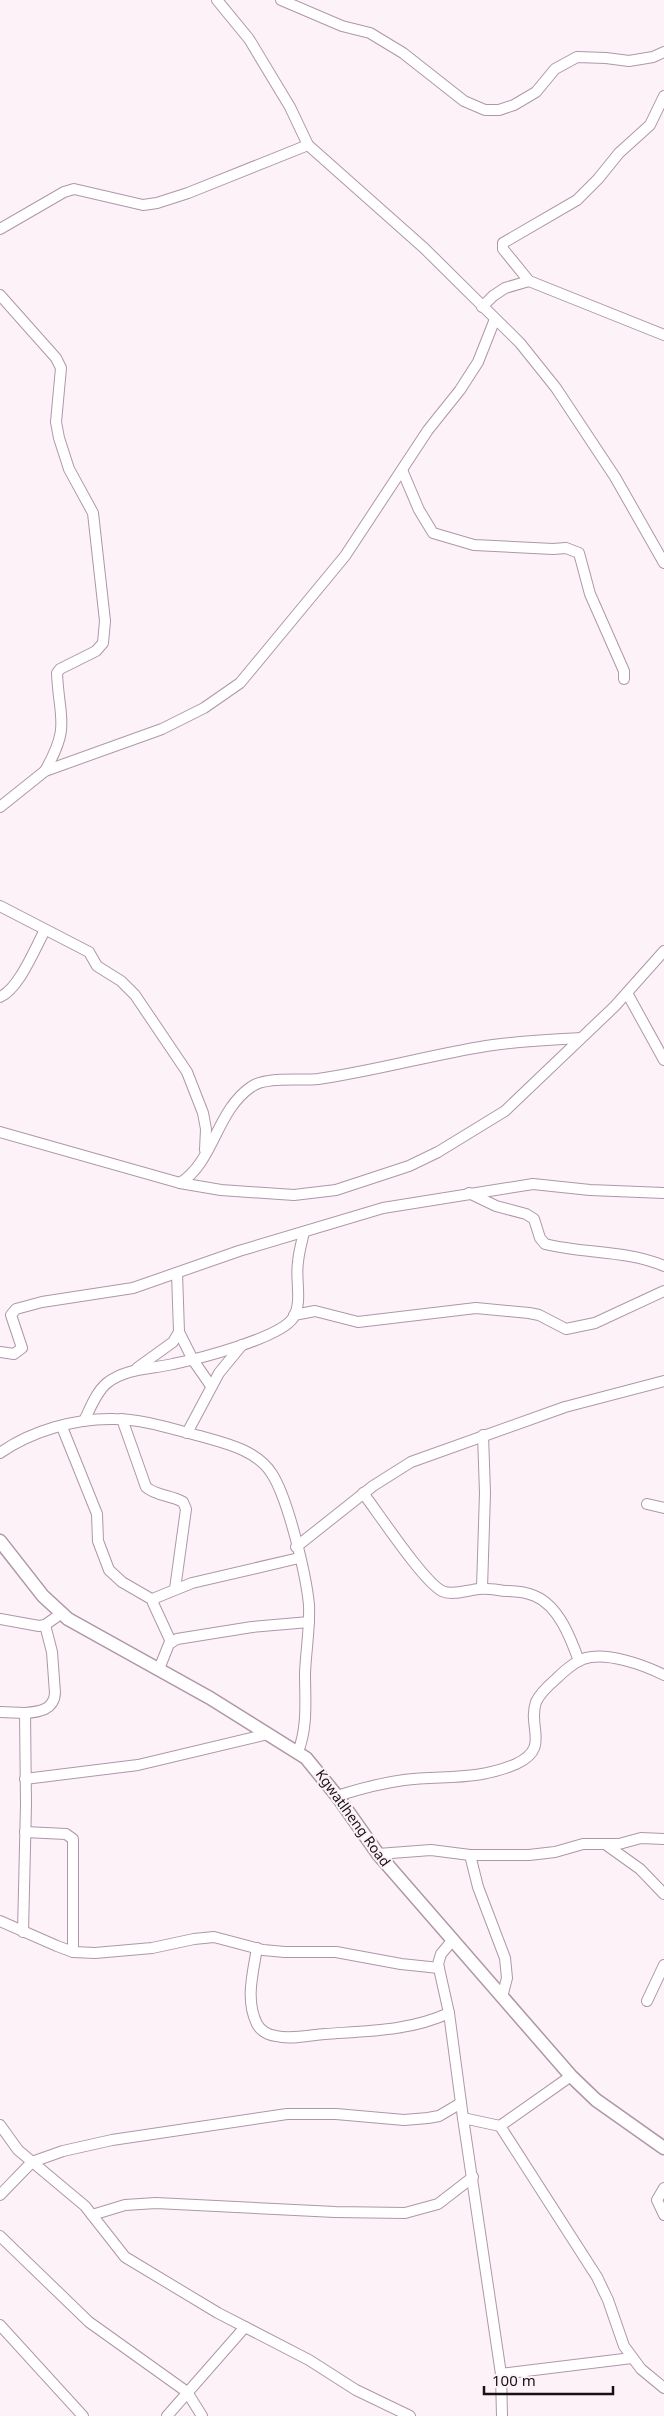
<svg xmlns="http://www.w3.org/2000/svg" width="664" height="2416" viewBox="0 0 664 2416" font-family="'Noto Sans',sans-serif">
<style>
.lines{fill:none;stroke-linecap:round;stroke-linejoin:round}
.minor-casing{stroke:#af97a7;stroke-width:12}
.tertiary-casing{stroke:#af97a7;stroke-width:15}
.minor{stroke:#fff;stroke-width:10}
.tertiary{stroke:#fff;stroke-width:12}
.labels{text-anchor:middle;stroke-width:4;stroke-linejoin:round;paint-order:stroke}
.street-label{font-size:14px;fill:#1a1117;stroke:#fcf2f8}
</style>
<rect width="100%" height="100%" fill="#fcf2f8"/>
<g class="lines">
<g class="minor-casing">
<g id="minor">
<polyline points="217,0 249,39 290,107 308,145 424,248 520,343 556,388 615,477 664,563"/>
<polyline points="281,0 342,26 370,33 403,53 464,101 485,110 499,110 514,105 536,92 555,69 577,57 606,58 629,61 653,57 664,52"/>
<polyline points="0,229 64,192 74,189 143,205 157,203 188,193 308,145"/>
<polyline points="529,281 503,249 503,243 577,200 598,179 619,153 650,125 664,96"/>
<path d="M0 295 56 358 61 368 56 422 59 438 69 469 93 513 105 621 103 643 96 651 60 669 57 673C59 720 71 725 45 771"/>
<polyline points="482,307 493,296 505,288 529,281 664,335"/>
<polyline points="402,470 419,510 433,533 474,545 553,549 566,548 579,553 590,594 624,671 624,679"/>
<polyline points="0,807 45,771 162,729 204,708 240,683 345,556 428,430 460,390 478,362 495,319"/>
<polyline points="0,906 89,952 97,966 121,981 135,995 187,1072 203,1113 206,1129 205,1150"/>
<polyline points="627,993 664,1060"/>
<path d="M0 997C19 989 35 948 45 930"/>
<polyline points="0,1132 180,1183 221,1190 294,1195 336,1190 409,1166 438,1152 505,1111 615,1006 664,951"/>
<path d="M180 1183C214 1162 216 1111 251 1087 266 1076 300 1081 318 1079 375 1071 430 1055 486 1046 518 1041 549 1040 581 1038"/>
<path d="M469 1193 496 1206 526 1214 534 1219 540 1238 545 1244C585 1254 626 1250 664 1266"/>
<polyline points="177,1273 179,1332 193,1360 211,1386"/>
<polyline points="294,1315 315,1311 358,1322 476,1308 529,1313 539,1315 566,1329 595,1323 664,1291"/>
<polyline points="0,1352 14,1354 22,1348 11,1315 16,1309 42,1302 133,1288 239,1251 383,1208 533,1184 590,1190 664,1193"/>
<polyline points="137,1368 173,1342 179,1332"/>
<path d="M122 1419 146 1487C156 1496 171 1495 183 1502L186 1509 175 1589"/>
<path d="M84 1421C90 1409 96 1392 107 1383 126 1368 151 1369 173 1364 198 1359 280 1338 293 1318 303 1302 295 1280 298 1262 299 1251 302 1241 304 1232"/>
<polyline points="62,1427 97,1514 98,1541 109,1570 122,1582 153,1600"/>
<polyline points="187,1433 219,1373 242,1345"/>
<path d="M0 1453C31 1431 76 1418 114 1419 143 1419 172 1429 200 1436 225 1443 257 1450 272 1474 288 1499 306 1574 309 1605 310 1628 306 1650 305 1673 305 1700 308 1726 298 1752"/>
<path d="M363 1493C379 1514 423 1581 442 1591 452 1596 468 1590 479 1589 487 1588 497 1590 505 1591 515 1591 526 1592 535 1596 559 1606 571 1639 579 1661"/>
<polyline points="647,1504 664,1508"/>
<polyline points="296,1547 373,1486 411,1462 565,1407 664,1381"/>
<polyline points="482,1588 485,1493 483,1435"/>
<polyline points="0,1619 39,1626 45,1625 62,1613"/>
<polyline points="171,1642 153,1603 155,1598 192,1583 299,1558"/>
<polyline points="159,1669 169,1644 177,1639 252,1627 309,1622"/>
<polyline points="0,1712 25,1713"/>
<polyline points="25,1779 138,1765 268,1734"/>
<path d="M337 1796C359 1789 381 1783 404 1780 444 1775 476 1781 516 1764 551 1748 527 1727 536 1702 540 1693 549 1685 556 1679 564 1671 573 1663 583 1659 606 1651 644 1665 664 1675"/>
<polyline points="25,1832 66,1834 73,1839 73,1952"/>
<polyline points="605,1844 640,1869 664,1894"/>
<polyline points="378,1854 431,1850 470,1855 529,1855 555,1852 583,1844 619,1844 641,1838 664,1839"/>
<polyline points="470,1855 478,1887 505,1958 507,1978 502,1997"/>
<polyline points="0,1921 57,1946 73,1952 95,1953 152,1948 194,1939 214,1937 263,1950 285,1952 336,1952 401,1964 439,1968"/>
<path d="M23 1932 26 1804 25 1713C39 1712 54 1710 55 1693L52 1652 45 1625"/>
<polyline points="452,1941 441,1954 438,1964 449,2013 463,2118 501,2374 502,2416"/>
<path d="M257 1948C253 1973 245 2000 257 2024 261 2031 268 2035 276 2036 291 2040 310 2035 325 2034 368 2031 410 2031 449 2013"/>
<polyline points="647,2001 664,1965"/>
<polyline points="463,2118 500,2126 597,2277 608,2300 624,2346 641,2369 664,2388"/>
<polyline points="0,2125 18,2150 85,2206 125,2257 218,2313 309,2360 356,2390 410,2416"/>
<polyline points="500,2126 571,2076"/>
<polyline points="664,2188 657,2200 664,2215"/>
<polyline points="0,2195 32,2162 63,2151 112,2140 287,2114 336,2114 404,2120 428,2118 439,2116 461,2103"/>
<polyline points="92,2215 125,2205 156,2203 335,2212 405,2213 438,2204 473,2177"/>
<polyline points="0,2236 89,2322 187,2392 202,2416"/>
<polyline points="0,2325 83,2416"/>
<polyline points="501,2374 632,2358"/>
<polyline points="167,2416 245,2327"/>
</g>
</g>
<g class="tertiary-casing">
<polyline id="tertiary" points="0,1541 43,1596 68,1619 210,1698 306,1758 337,1796 378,1854 571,2076 596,2100 664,2148"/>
</g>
<use href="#minor" class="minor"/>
<use href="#tertiary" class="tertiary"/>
</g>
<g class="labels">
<g class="street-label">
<text transform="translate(353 1818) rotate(54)" y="5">Kgwatlheng Road</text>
</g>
</g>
<path d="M484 2386v8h129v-8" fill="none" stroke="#1a1117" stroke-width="2.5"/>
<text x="492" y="2386" font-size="15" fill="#1a1117" stroke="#fcf2f8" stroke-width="4" paint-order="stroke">100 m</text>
</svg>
